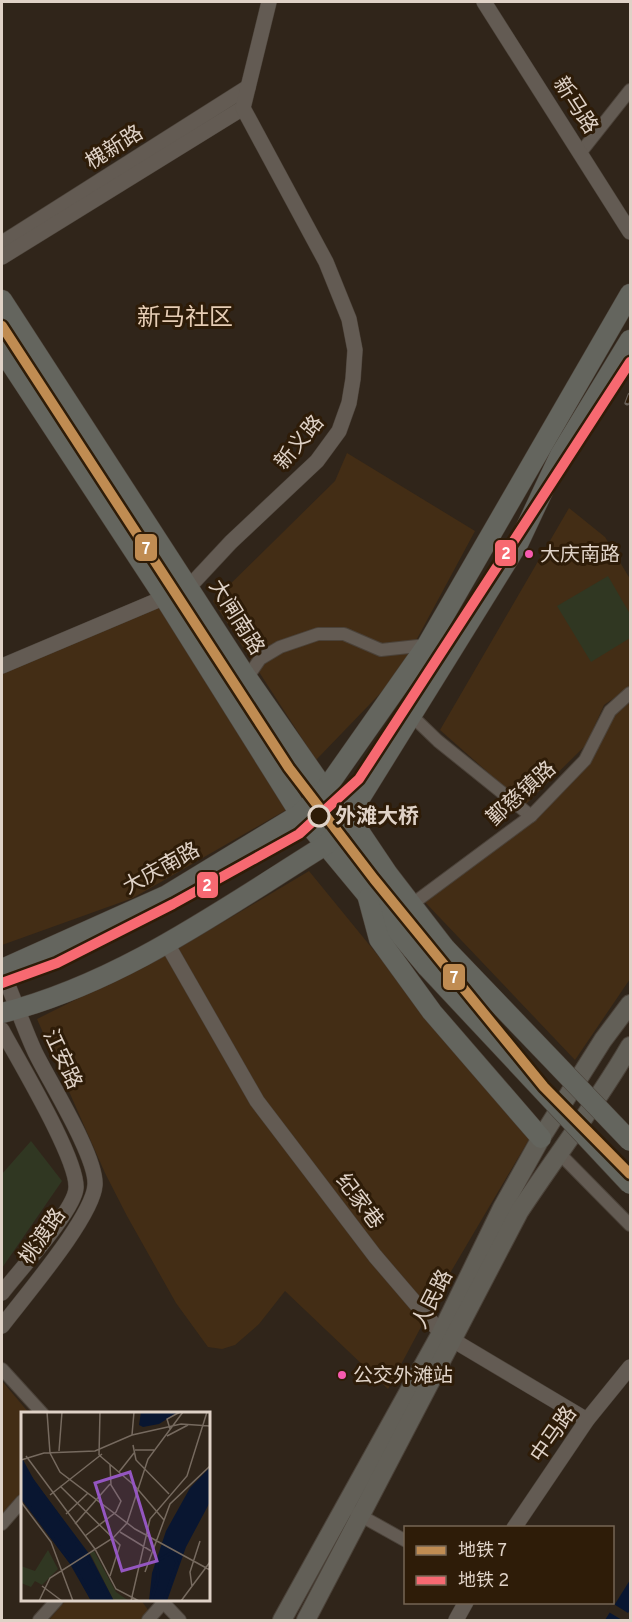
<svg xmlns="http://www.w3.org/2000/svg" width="632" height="1622" viewBox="0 0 632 1622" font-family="Overpass,'Noto Sans SC',sans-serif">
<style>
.built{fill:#432d15}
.green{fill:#303722}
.water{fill:#091631}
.pier{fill:#30251a}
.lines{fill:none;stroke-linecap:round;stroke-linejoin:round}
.minor-casing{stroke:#4b4239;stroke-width:14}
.tertiary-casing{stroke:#4b4239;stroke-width:16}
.secondary-casing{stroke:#4b4239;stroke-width:20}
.primary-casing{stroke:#4b4239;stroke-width:21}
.minor{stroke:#635b53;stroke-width:12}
.tertiary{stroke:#635b53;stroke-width:15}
.secondary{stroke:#625f57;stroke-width:18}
.primary{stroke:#64655e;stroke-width:20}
.rail-casing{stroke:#6b635b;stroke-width:5}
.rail{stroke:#2e1c08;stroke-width:3;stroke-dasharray:9;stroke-linecap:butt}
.primary-bridge-casing{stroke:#4b4239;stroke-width:21;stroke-linecap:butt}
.primary-bridge{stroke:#64655e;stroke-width:20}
.metro-1-casing{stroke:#2e1c08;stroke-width:15}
.metro-2-casing{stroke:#2e1c08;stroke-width:15}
.metro-1{stroke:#c08c52;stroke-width:10}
.metro-2{stroke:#f76971;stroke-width:10}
.bus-dot{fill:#f75aaf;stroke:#2e1c08;stroke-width:2}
.stop-dot{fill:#2e1c08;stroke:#dfd2c7;stroke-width:3}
.labels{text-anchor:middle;stroke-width:6;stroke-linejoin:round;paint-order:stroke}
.bus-label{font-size:20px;fill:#dfd2c7;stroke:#2e1c08;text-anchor:start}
.street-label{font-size:21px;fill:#dfd2c7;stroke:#2e1c08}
.stop-label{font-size:21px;font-weight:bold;fill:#dfd2c7;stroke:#2e1c08;text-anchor:start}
.quarter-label{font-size:24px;fill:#e6cdb5;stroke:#2e1c08}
.inset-river{fill:none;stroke:#091631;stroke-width:3}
.inset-road{fill:none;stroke:#766a5f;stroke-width:1.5}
.view{fill:#9456c1;fill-opacity:0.15;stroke:#9456c1;stroke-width:3}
.inset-edge{fill:none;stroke:#dfd2c7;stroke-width:3}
.line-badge{stroke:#2e1c08;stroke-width:2}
.badge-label{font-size:16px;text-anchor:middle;font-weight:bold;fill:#fff}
</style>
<rect width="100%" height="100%" fill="#30251a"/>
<g class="built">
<polygon points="347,453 475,531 397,676 316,760 213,601 335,481"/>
<polygon points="569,508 605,537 630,579 630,687 604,705 586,745 525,805 440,730"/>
<polygon points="162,604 286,810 133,898 2,945 2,672"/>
<polygon points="630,701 630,979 575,1060 423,900 588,761 612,713"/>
<polygon points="309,871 416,1002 531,1136 446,1280 388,1389 285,1291 259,1324 235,1345 222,1349 208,1347 176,1303 127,1216 105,1173 37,1019 181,947"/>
<polygon points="2,1381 29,1413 22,1414 22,1496 2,1520"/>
<polygon points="66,1600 141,1600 155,1620 49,1620"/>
</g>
<g class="green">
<polygon points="608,576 630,614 630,638 591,662 557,606"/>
<polygon points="31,1141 62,1181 2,1268 2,1174"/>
</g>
<polygon class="water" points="630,1580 630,1620 605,1620"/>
<polygon class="pier" points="612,1603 628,1613 630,1610 630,1620 622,1620 607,1611"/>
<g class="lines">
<g class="minor-casing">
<g id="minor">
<polyline points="581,152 630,90"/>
<polyline points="247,678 260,659 280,647 318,634 344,634 381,650 427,645"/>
<polyline points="412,716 438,741 531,816"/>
<polyline points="415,902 531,816 585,760 610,711 630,693"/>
<polyline points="558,1152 630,1225"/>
<polyline points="2,1369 43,1414"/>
<polyline points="356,1513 406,1541"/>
<polyline points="2,1524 22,1501"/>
<polyline points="161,1600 180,1620"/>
<polyline points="39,1620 57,1600"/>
<polyline points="148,1620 163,1603"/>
</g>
</g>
<g class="tertiary-casing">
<g id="tertiary">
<polyline points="484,2 630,232"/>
<polyline points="2,243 248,87"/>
<polyline points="2,257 243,108"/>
<polyline points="2,666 189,587 231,542 317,461 339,431 349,403 353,379 355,350 349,319 326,262 243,108 269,2"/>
<polyline points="166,942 257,1101 375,1256 441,1333 587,1420"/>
<path d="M2 971C14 998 23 1026 35 1052 49 1081 97 1157 95 1185 93 1217 23 1298 2 1326"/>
<path d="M2 1030C18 1060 78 1159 76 1188 75 1210 17 1273 2 1293"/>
<polyline points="514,1528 587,1420 630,1367"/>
<polyline points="456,1620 466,1602"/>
</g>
</g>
<g class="secondary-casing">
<g id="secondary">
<polyline points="282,1620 441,1333 502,1208 541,1138 603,1040 630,1004"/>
<path d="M306 1620 519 1212C556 1156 597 1103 630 1046"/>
</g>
</g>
<g class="primary-casing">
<g id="primary">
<polyline points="2,300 243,672 325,790 349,816 388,874 445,948"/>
<polyline points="2,350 164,597 300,814 427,967"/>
<polyline points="368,898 379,939 432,1012 541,1138"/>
<polyline points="2,969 167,895 300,814 325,790 427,645 630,294"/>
<path d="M2 1013C121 983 224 908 327 844L349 816 519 542 560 455 630 340"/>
</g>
</g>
<use href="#minor" class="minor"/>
<use href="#tertiary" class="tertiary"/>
<use href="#secondary" class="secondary"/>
<use href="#primary" class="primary"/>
<g class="rail-casing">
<polyline id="rail" points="627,403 630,395"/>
</g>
<use href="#rail" class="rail"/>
<g class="primary-bridge-casing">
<g id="primary-bridge">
<polyline points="445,948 630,1141"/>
<polyline points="427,967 630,1184"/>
</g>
</g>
<use href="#primary-bridge" class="primary-bridge"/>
<g class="metro-1-casing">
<polyline id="metro-1" points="2,326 289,768 374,879 544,1087 630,1174"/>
</g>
<g class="metro-2-casing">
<polyline id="metro-2" points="2,983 57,963 173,904 299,834 359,779 630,362"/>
</g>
<use href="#metro-1" class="metro-1"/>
<use href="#metro-2" class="metro-2"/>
</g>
<g class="bus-dot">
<circle cx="529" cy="554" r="5"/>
<circle cx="342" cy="1375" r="5"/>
</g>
<circle class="stop-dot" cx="319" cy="816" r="10"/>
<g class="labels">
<g class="bus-label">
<text x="540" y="561">大庆南路</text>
<text x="353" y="1382">公交外滩站</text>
</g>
<g class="street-label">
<text transform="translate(576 105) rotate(57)" y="7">新马路</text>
<text transform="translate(114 147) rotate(-32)" y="7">槐新路</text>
<text transform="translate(299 442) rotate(-50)" y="7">新义路</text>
<text transform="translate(237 617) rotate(58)" y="7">大闸南路</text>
<text transform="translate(521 793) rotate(-42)" y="7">鄞慈镇路</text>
<text transform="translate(161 868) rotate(-29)" y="7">大庆南路</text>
<text transform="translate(63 1059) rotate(65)" y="7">江安路</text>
<text transform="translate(360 1201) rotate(53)" y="7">纪家巷</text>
<text transform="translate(42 1236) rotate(-55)" y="7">桃渡路</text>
<text transform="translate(432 1299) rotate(-63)" y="7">人民路</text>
<text transform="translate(553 1434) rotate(-55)" y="7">中马路</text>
</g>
<g class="stop-label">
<text x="335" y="823">外滩大桥</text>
</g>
<g class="quarter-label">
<text x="185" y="325">新马社区</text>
</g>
</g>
<g transform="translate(21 1412)">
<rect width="189" height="189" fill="#30251a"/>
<path d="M27 138 37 157 21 173 14 169 10 175 0 171V154L14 159ZM73 139 95 180 108 189H93L69 141Z" fill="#303722"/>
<path d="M120 0H157L138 12 122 15 118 13ZM0 44 13 68 69 143 93 189H70L49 152 0 87ZM189 55V90L165 135 146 189H128L131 161 145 119 169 76Z" fill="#091631"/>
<path class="inset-river" d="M0 52 63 140M0 83 50 150M66 144 89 189M53 153 72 189M130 189 137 167 136 149 148 142 153 143 156 151 143 189"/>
<path class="inset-road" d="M26 0 29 41 39 60 114 117 189 158M55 0H88M149 17 146 7 159 0M111 23 113 0M146 24 167 13M112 33 115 48 148 82M114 38H133M38 39 41 0M78 43 114 74 143 108M78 43 79 0M5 44 74 137 95 177 118 189M0 48 23 41 74 39 111 23 160 12 189 14M98 60 113 41M39 74 99 133 89 164M29 83 81 42M0 90 30 130 52 189M45 102 67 81M54 112 89 72M99 120 130 139M64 124 95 100 100 89 90 73 89 53M124 160 149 92 189 54M21 174 41 189M171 175 169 160 179 129M18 189 29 166 92 126 106 111 127 47 162 0M110 189 129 107 166 64 186 0M160 189 189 150"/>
<path class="view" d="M109 60 136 149 101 159 74 71Z"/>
<rect width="189" height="189" class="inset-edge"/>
</g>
<g class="line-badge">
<rect x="134" y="533" width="24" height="29" rx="6" fill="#c08c52"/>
<rect x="494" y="539" width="23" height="28" rx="6" fill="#f76971"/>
<rect x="196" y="871" width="23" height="28" rx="6" fill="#f76971"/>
<rect x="442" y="963" width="24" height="28" rx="6" fill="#c08c52"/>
</g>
<g class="badge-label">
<text x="146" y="554">7</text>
<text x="506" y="559">2</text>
<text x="207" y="891">2</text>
<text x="454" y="983">7</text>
</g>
<rect width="632" height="1622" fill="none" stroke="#dfd2c7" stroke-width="6"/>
<rect x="404" y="1526" width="210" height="78" fill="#2e1c08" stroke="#756554" stroke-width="1.5"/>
<rect x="416" y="1546" width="30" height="9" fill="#c08c52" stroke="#756554" stroke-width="1.5"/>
<text x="458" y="1556" font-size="18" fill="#dfd2c7">地铁 7</text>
<rect x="416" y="1576" width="30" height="9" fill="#f76971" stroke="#756554" stroke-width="1.5"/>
<text x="458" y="1586" font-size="18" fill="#dfd2c7">地铁 2</text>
</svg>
